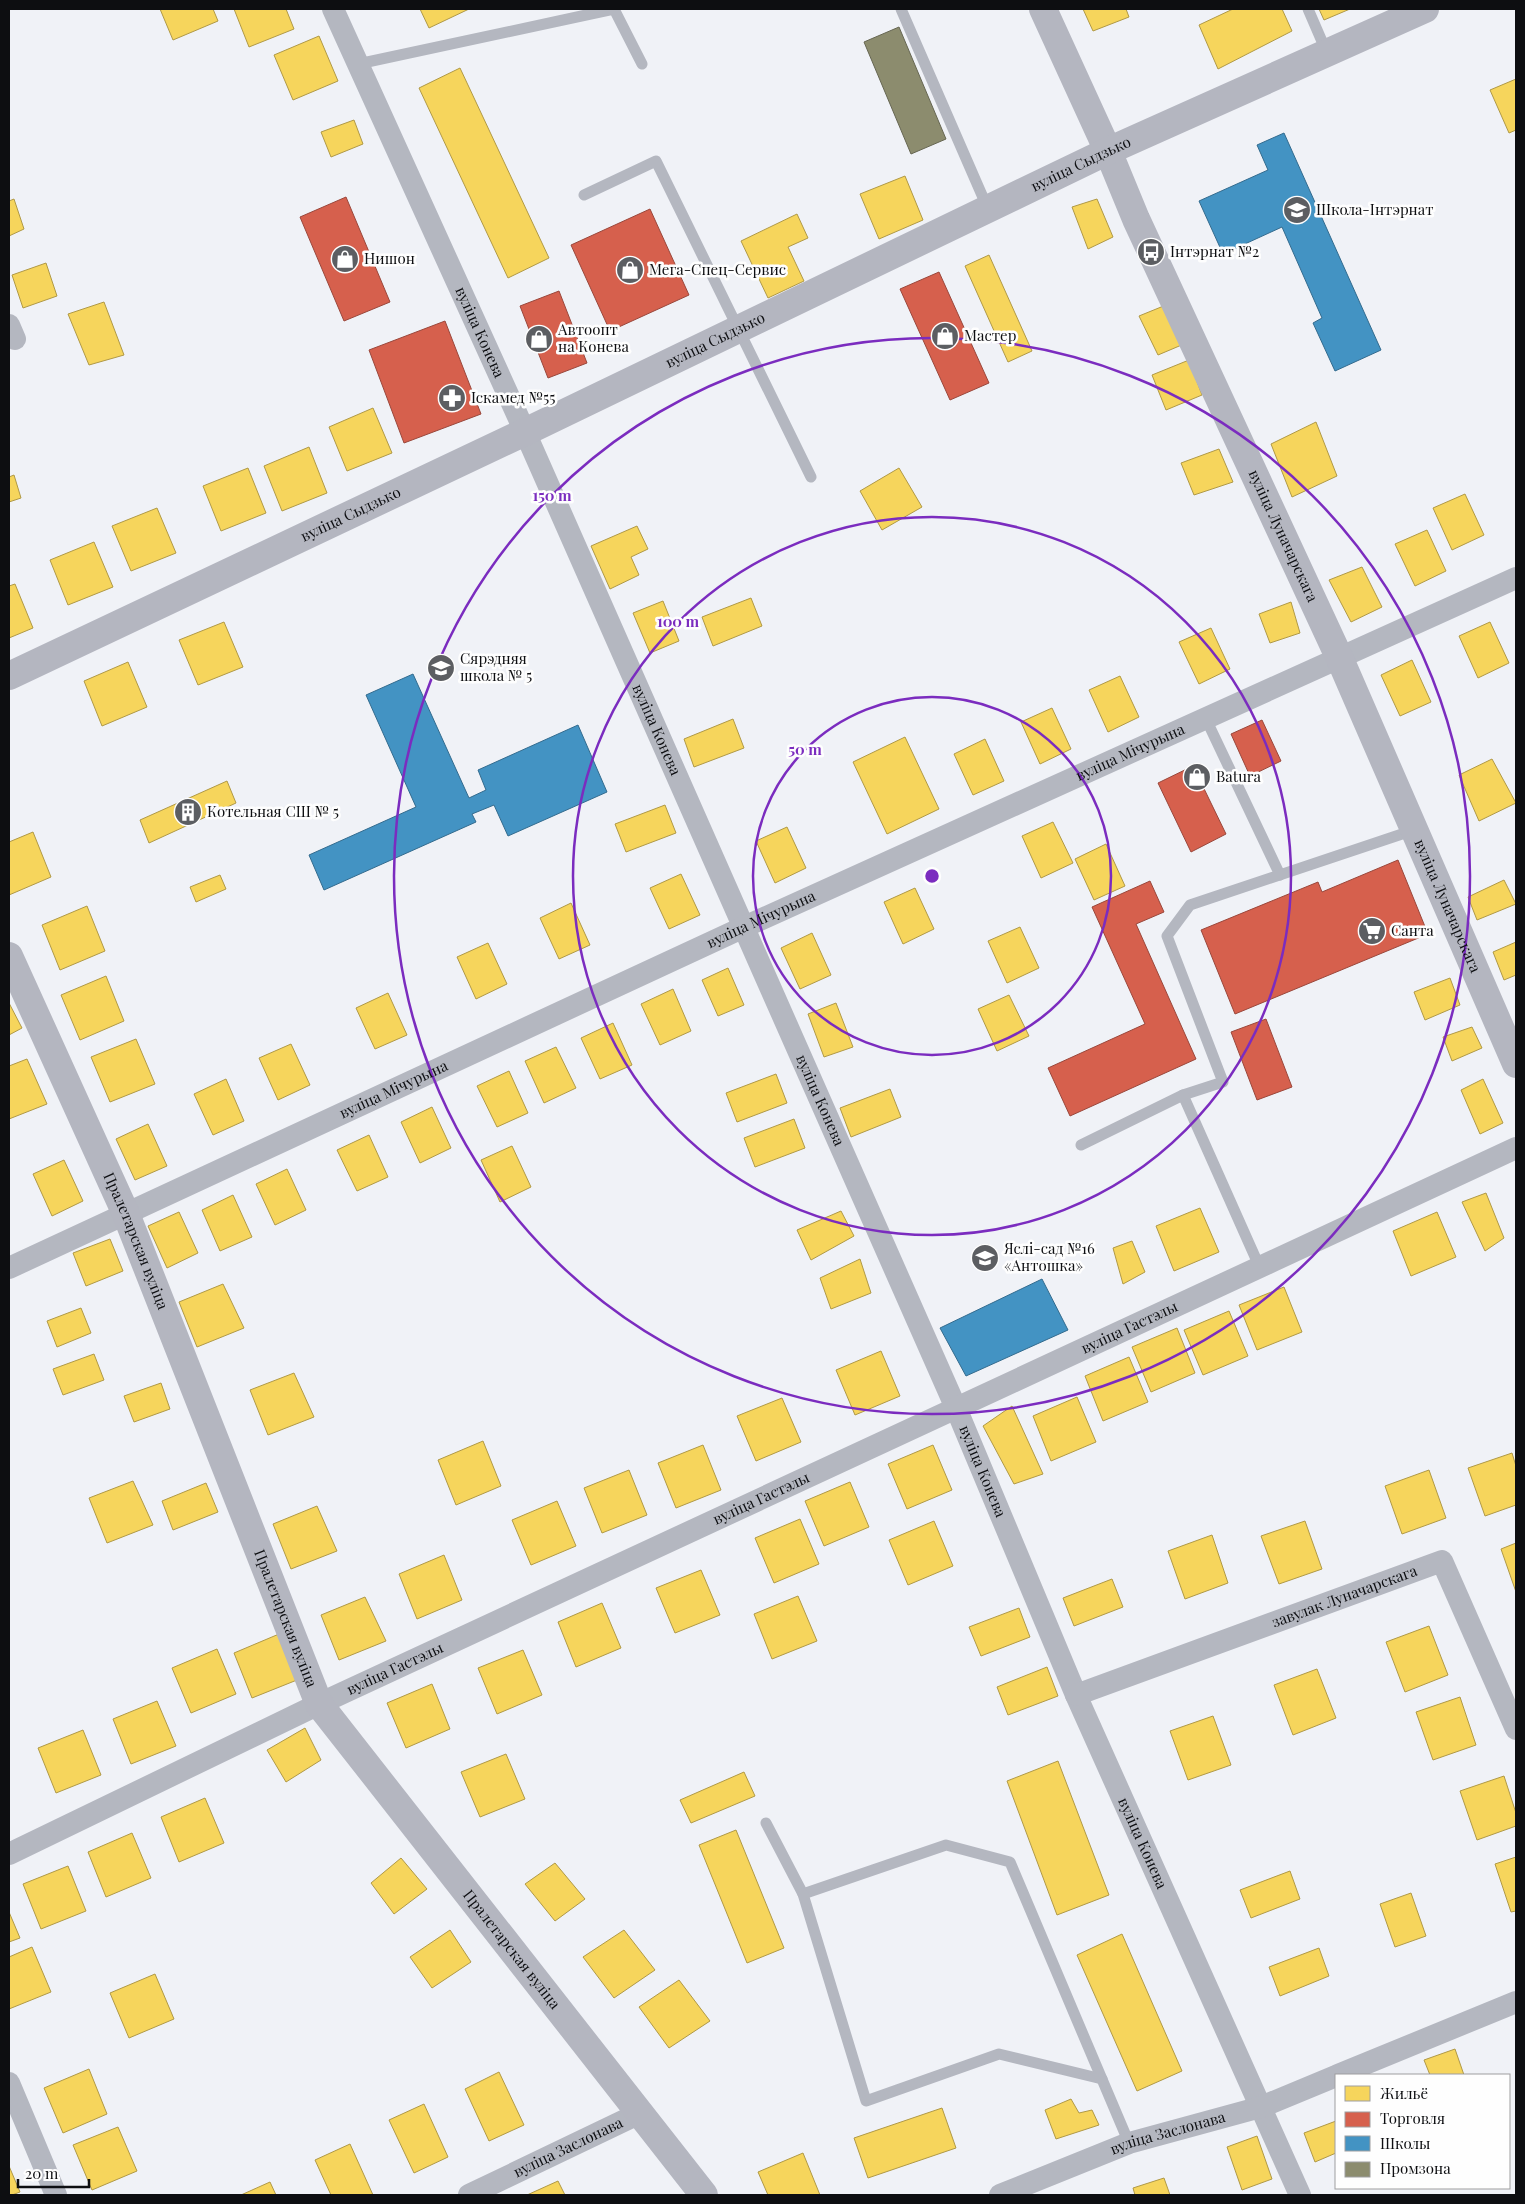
<svg xmlns="http://www.w3.org/2000/svg" width="1525" height="2204" viewBox="0 0 1525 2204" font-family="'Playfair Display',serif">
<style>
.homes{fill:#f6d55c;stroke:#b09946}
.shops{fill:#d6604d;stroke:#9a473b}
.schools{fill:#4393c3;stroke:#336b8e}
.industry{fill:#8c8c6e;stroke:#666652}
.lines{fill:none;stroke-linecap:round;stroke-linejoin:round}
.lane{stroke:#b4b7c0;stroke-width:11}
.street{stroke:#b4b7c0;stroke-width:22}
.secondary{stroke:#b4b6c0;stroke-width:28}
.ring{fill:none;stroke:#7b2cbf;stroke-width:2.5}
.labels{text-anchor:middle;stroke-width:5;stroke-linejoin:round;paint-order:stroke}
.street-label{font-size:15px;fill:#0d0e11;stroke:#fefefe}
.poi-label{font-size:15px;fill:#0d0e11;stroke:#fefefe;text-anchor:start}
.centre{fill:#7b2cbf;stroke:#fefefe;stroke-width:2.5}
.ring-label{font-size:15px;text-anchor:middle;font-weight:bold;fill:#7b2cbf;stroke:#fefefe;stroke-width:5;stroke-linejoin:round;paint-order:stroke}
</style>
<rect width="100%" height="100%" fill="#f0f2f7"/>
<g class="homes">
<polygon points="160,9 213,9 218,21 173,40"/>
<polygon points="234,9 286,9 294,29 249,47"/>
<polygon points="420,9 469,9 429,28"/>
<polygon points="1083,9 1126,9 1129,17 1093,31"/>
<polygon points="1233,9 1282,9 1292,31 1218,69 1199,25"/>
<polygon points="1319,9 1350,9 1324,20"/>
<polygon points="319,36 338,81 293,100 274,55"/>
<polygon points="460,68 549,258 508,278 419,88"/>
<polygon points="1516,79 1516,130 1509,133 1490,90"/>
<polygon points="354,120 363,144 331,157 321,132"/>
<polygon points="905,176 923,220 879,239 860,194"/>
<polygon points="14,199 24,229 9,236 9,201"/>
<polygon points="1097,199 1113,237 1088,249 1072,207"/>
<polygon points="797,214 808,238 788,247 804,281 768,298 741,241"/>
<polygon points="989,255 1032,351 1008,362 965,266"/>
<polygon points="46,263 57,296 23,308 12,275"/>
<polygon points="104,302 124,355 89,365 68,314"/>
<polygon points="1166,305 1184,344 1158,355 1139,316"/>
<polygon points="1189,360 1202,395 1166,410 1152,375"/>
<polygon points="373,408 392,453 347,471 329,427"/>
<polygon points="1316,422 1337,476 1292,497 1271,444"/>
<polygon points="309,447 327,493 282,511 264,466"/>
<polygon points="1219,449 1233,482 1194,495 1181,463"/>
<polygon points="248,468 266,513 221,531 203,486"/>
<polygon points="899,468 922,507 882,530 860,491"/>
<polygon points="14,475 21,498 9,502 9,477"/>
<polygon points="1465,494 1484,535 1452,550 1433,508"/>
<polygon points="157,508 176,553 131,571 112,526"/>
<polygon points="637,526 648,549 631,557 639,575 610,589 591,546"/>
<polygon points="1427,530 1446,571 1415,586 1395,544"/>
<polygon points="94,542 113,587 68,605 50,560"/>
<polygon points="1362,567 1382,607 1351,622 1329,580"/>
<polygon points="15,584 33,628 9,638 9,586"/>
<polygon points="751,598 762,626 713,646 702,617"/>
<polygon points="663,601 679,641 650,653 633,613"/>
<polygon points="1291,602 1300,633 1270,643 1259,614"/>
<polygon points="224,622 243,667 198,685 179,640"/>
<polygon points="1490,622 1509,663 1478,678 1459,636"/>
<polygon points="1211,628 1230,669 1199,684 1179,642"/>
<polygon points="1412,660 1431,702 1400,716 1381,675"/>
<polygon points="128,662 147,707 102,726 84,681"/>
<polygon points="1120,676 1139,717 1108,732 1089,690"/>
<polygon points="1052,708 1071,749 1040,764 1021,722"/>
<polygon points="733,719 744,748 694,767 684,739"/>
<polygon points="905,737 939,809 887,834 853,762"/>
<polygon points="985,739 1004,781 973,795 954,754"/>
<polygon points="1492,759 1516,803 1479,821 1459,775"/>
<polygon points="227,781 236,803 149,843 140,820"/>
<polygon points="665,805 676,833 626,852 615,824"/>
<polygon points="1053,822 1073,863 1041,878 1022,836"/>
<polygon points="787,827 806,868 775,883 756,841"/>
<polygon points="33,832 51,877 9,895 9,842"/>
<polygon points="1106,844 1125,886 1094,900 1075,859"/>
<polygon points="681,874 700,915 669,929 650,888"/>
<polygon points="220,875 226,889 196,902 190,887"/>
<polygon points="1504,880 1516,904 1477,920 1468,897"/>
<polygon points="915,888 934,929 903,944 884,902"/>
<polygon points="571,903 590,945 559,959 540,918"/>
<polygon points="87,906 105,951 60,970 42,925"/>
<polygon points="1020,927 1039,968 1007,983 988,941"/>
<polygon points="812,933 831,975 800,989 781,948"/>
<polygon points="1516,942 1516,975 1504,980 1493,952"/>
<polygon points="488,943 507,984 476,999 457,957"/>
<polygon points="728,968 744,1005 718,1016 702,980"/>
<polygon points="106,976 124,1021 80,1040 61,995"/>
<polygon points="1450,978 1460,1005 1425,1020 1414,992"/>
<polygon points="673,989 691,1031 660,1045 641,1004"/>
<polygon points="388,993 407,1035 375,1049 356,1008"/>
<polygon points="1009,995 1029,1036 997,1051 978,1009"/>
<polygon points="9,1003 22,1028 9,1035"/>
<polygon points="836,1003 853,1047 824,1057 808,1014"/>
<polygon points="613,1023 632,1065 600,1079 581,1038"/>
<polygon points="1472,1027 1482,1048 1452,1061 1443,1037"/>
<polygon points="136,1039 155,1084 110,1102 91,1057"/>
<polygon points="291,1044 310,1085 278,1100 259,1058"/>
<polygon points="556,1047 576,1088 544,1103 525,1061"/>
<polygon points="27,1059 47,1104 9,1119 9,1066"/>
<polygon points="509,1071 528,1113 497,1127 477,1086"/>
<polygon points="776,1074 787,1103 737,1122 726,1093"/>
<polygon points="226,1079 244,1121 213,1135 194,1094"/>
<polygon points="1483,1079 1503,1123 1480,1134 1461,1090"/>
<polygon points="890,1089 901,1117 851,1137 840,1108"/>
<polygon points="432,1107 451,1148 420,1163 401,1122"/>
<polygon points="794,1119 805,1148 755,1167 744,1138"/>
<polygon points="148,1124 167,1166 135,1180 116,1139"/>
<polygon points="369,1135 388,1177 357,1191 337,1150"/>
<polygon points="512,1146 531,1187 500,1202 481,1160"/>
<polygon points="64,1160 83,1201 52,1216 33,1174"/>
<polygon points="287,1169 306,1210 275,1225 256,1184"/>
<polygon points="1486,1193 1504,1238 1485,1251 1462,1202"/>
<polygon points="233,1195 252,1237 220,1251 202,1210"/>
<polygon points="1200,1208 1219,1252 1174,1271 1156,1226"/>
<polygon points="841,1211 854,1236 811,1260 797,1230"/>
<polygon points="179,1212 198,1253 167,1268 148,1226"/>
<polygon points="1437,1212 1456,1257 1411,1276 1393,1231"/>
<polygon points="110,1239 123,1271 86,1286 73,1253"/>
<polygon points="1132,1241 1145,1272 1123,1284 1113,1248"/>
<polygon points="860,1259 871,1293 831,1309 820,1278"/>
<polygon points="223,1284 244,1328 197,1347 179,1302"/>
<polygon points="1284,1287 1302,1332 1257,1350 1239,1305"/>
<polygon points="81,1308 91,1333 57,1347 47,1321"/>
<polygon points="1229,1311 1248,1356 1203,1375 1184,1330"/>
<polygon points="1177,1328 1195,1373 1151,1392 1132,1347"/>
<polygon points="881,1351 900,1396 855,1415 836,1370"/>
<polygon points="94,1354 104,1380 63,1395 53,1369"/>
<polygon points="1129,1357 1148,1402 1103,1421 1085,1376"/>
<polygon points="294,1373 314,1417 268,1435 250,1390"/>
<polygon points="161,1383 170,1409 134,1422 124,1396"/>
<polygon points="1077,1397 1096,1442 1051,1461 1033,1416"/>
<polygon points="782,1398 801,1442 756,1461 737,1416"/>
<polygon points="1012,1406 1043,1474 1014,1484 983,1426"/>
<polygon points="483,1441 501,1486 456,1505 438,1460"/>
<polygon points="703,1445 721,1490 676,1508 658,1463"/>
<polygon points="933,1445 952,1490 907,1509 888,1464"/>
<polygon points="1512,1453 1516,1466 1516,1505 1485,1516 1468,1468"/>
<polygon points="629,1470 647,1515 602,1533 584,1488"/>
<polygon points="1429,1470 1446,1518 1402,1534 1385,1486"/>
<polygon points="133,1481 153,1525 107,1543 89,1498"/>
<polygon points="850,1482 869,1527 824,1546 805,1501"/>
<polygon points="206,1483 218,1512 173,1530 162,1501"/>
<polygon points="557,1501 576,1546 531,1565 512,1520"/>
<polygon points="317,1506 337,1551 291,1569 273,1524"/>
<polygon points="800,1519 819,1564 774,1583 755,1538"/>
<polygon points="934,1521 953,1566 908,1585 889,1540"/>
<polygon points="1305,1521 1322,1569 1279,1584 1261,1536"/>
<polygon points="1212,1535 1228,1583 1185,1599 1168,1551"/>
<polygon points="1516,1543 1516,1592 1501,1549"/>
<polygon points="444,1555 462,1600 417,1619 399,1574"/>
<polygon points="701,1570 720,1615 675,1633 656,1588"/>
<polygon points="1112,1579 1123,1607 1074,1626 1063,1598"/>
<polygon points="798,1596 817,1641 772,1659 754,1614"/>
<polygon points="365,1597 386,1641 339,1660 321,1615"/>
<polygon points="602,1603 621,1648 576,1667 558,1622"/>
<polygon points="1019,1608 1030,1637 981,1656 969,1627"/>
<polygon points="1429,1626 1448,1675 1405,1692 1386,1642"/>
<polygon points="279,1634 297,1680 252,1698 234,1653"/>
<polygon points="217,1649 236,1694 191,1713 172,1668"/>
<polygon points="523,1650 542,1695 497,1714 478,1668"/>
<polygon points="1047,1667 1058,1696 1008,1715 997,1687"/>
<polygon points="1317,1669 1336,1718 1293,1735 1274,1685"/>
<polygon points="432,1684 450,1729 406,1748 387,1703"/>
<polygon points="1460,1697 1476,1745 1433,1760 1416,1712"/>
<polygon points="157,1701 176,1746 131,1764 113,1719"/>
<polygon points="1213,1716 1231,1765 1188,1780 1170,1731"/>
<polygon points="305,1728 321,1760 286,1782 267,1750"/>
<polygon points="83,1730 101,1775 56,1793 38,1748"/>
<polygon points="506,1754 525,1799 480,1817 461,1772"/>
<polygon points="1058,1761 1109,1895 1057,1915 1007,1781"/>
<polygon points="744,1772 755,1796 691,1823 680,1800"/>
<polygon points="1504,1776 1516,1813 1516,1826 1477,1840 1460,1791"/>
<polygon points="205,1798 224,1843 179,1862 161,1817"/>
<polygon points="736,1830 784,1948 747,1963 699,1845"/>
<polygon points="132,1833 151,1878 106,1897 88,1852"/>
<polygon points="1516,1857 1516,1911 1511,1912 1495,1864"/>
<polygon points="401,1858 427,1889 394,1914 371,1883"/>
<polygon points="555,1863 585,1899 555,1921 525,1884"/>
<polygon points="68,1866 86,1911 41,1929 23,1884"/>
<polygon points="1290,1871 1300,1899 1251,1918 1240,1890"/>
<polygon points="1411,1893 1426,1936 1395,1947 1380,1904"/>
<polygon points="9,1912 20,1938 9,1942"/>
<polygon points="450,1930 471,1962 432,1988 410,1957"/>
<polygon points="624,1930 655,1970 614,1998 583,1957"/>
<polygon points="1122,1934 1182,2071 1137,2091 1077,1955"/>
<polygon points="32,1947 51,1992 9,2009 9,1957"/>
<polygon points="1319,1948 1329,1976 1280,1996 1269,1967"/>
<polygon points="155,1974 174,2019 129,2038 110,1993"/>
<polygon points="679,1980 710,2021 669,2048 639,2007"/>
<polygon points="1455,2049 1464,2075 1430,2075 1424,2060"/>
<polygon points="89,2069 107,2114 63,2133 44,2088"/>
<polygon points="499,2072 524,2125 489,2141 465,2089"/>
<polygon points="1071,2099 1079,2113 1092,2110 1099,2125 1056,2139 1045,2110"/>
<polygon points="424,2104 448,2157 414,2173 389,2120"/>
<polygon points="942,2108 956,2148 868,2178 854,2138"/>
<polygon points="1336,2121 1336,2153 1315,2162 1304,2133"/>
<polygon points="118,2127 137,2171 92,2190 73,2145"/>
<polygon points="1257,2136 1272,2179 1242,2190 1227,2147"/>
<polygon points="350,2144 373,2195 331,2195 315,2160"/>
<polygon points="803,2153 820,2195 768,2195 758,2172"/>
<polygon points="9,2166 20,2192 12,2195 9,2195"/>
<polygon points="1164,2178 1170,2195 1135,2195 1133,2188"/>
<polygon points="558,2181 565,2195 527,2195"/>
<polygon points="270,2182 276,2195 241,2195"/>
</g>
<g class="shops">
<polygon points="346,197 390,302 344,321 300,217"/>
<polygon points="650,209 689,295 610,331 571,245"/>
<polygon points="939,272 989,383 950,400 900,289"/>
<polygon points="559,291 587,363 548,378 520,306"/>
<polygon points="445,321 481,414 404,443 369,350"/>
<polygon points="1262,720 1281,761 1250,776 1231,734"/>
<polygon points="1193,766 1226,834 1191,852 1158,783"/>
<polygon points="1398,860 1428,934 1235,1014 1201,930 1318,882 1322,892"/>
<polygon points="1150,881 1164,912 1136,924 1196,1059 1070,1116 1048,1068 1145,1024 1092,907"/>
<polygon points="1266,1019 1292,1087 1257,1100 1231,1032"/>
</g>
<g class="schools">
<polygon points="1284,133 1381,350 1335,371 1313,323 1322,318 1282,227 1223,254 1199,201 1268,170 1257,145"/>
<polygon points="413,674 469,798 486,790 478,770 578,725 607,792 508,836 494,805 472,814 476,822 324,890 309,855 416,807 366,695"/>
<polygon points="1042,1279 1068,1330 966,1376 940,1328"/>
</g>
<polygon class="industry" points="899,27 946,139 911,154 864,42"/>
<g class="lines">
<g class="lane">
<polyline points="901,9 988,209"/>
<polyline points="1308,9 1327,53"/>
<polyline points="358,64 614,9 642,64"/>
<polyline points="584,195 656,161 811,477"/>
<polyline points="1206,719 1280,875"/>
<polyline points="1183,1095 1223,1082 1167,936 1190,905 1414,830"/>
<polyline points="1081,1145 1183,1095 1260,1268"/>
<polyline points="766,1823 803,1894 946,1845 1010,1862 1129,2143"/>
<polyline points="803,1894 866,2101 999,2054 1102,2079"/>
</g>
<g class="street">
<path id="s1" d="M333 9 525 432 956 1408 1076 1695 1300 2195"/>
<polyline points="9,325 15,339"/>
<path id="s2" d="M9 1268 742 928 1516 578"/>
<path id="s3" d="M1076 1695 1442 1561 1516 1729"/>
<path id="s4" d="M9 1854 319 1704 1516 1148"/>
<polyline points="1338,2075 1516,2002"/>
<polyline points="9,2083 56,2195"/>
<path id="s5" d="M469 2195 640 2113"/>
<path id="s6" d="M1000 2195 1129 2143 1261 2107 1336 2076"/>
</g>
<g class="secondary">
<path id="s7" d="M1043 9 1108 151 1136 219 1340 659 1516 1064"/>
<path id="s8" d="M9 676 525 432 1108 151 1425 9"/>
<path id="s9" d="M9 956 126 1214 319 1704 704 2195"/>
</g>
</g>
<g class="ring">
<circle cx="932" cy="876" r="179"/>
<circle cx="932" cy="876" r="359"/>
<circle cx="932" cy="876" r="538"/>
</g>
<defs>
<g id="school-disc" transform="scale(1.4375)"><circle r="9.5" fill="#5c5e62" stroke="#fefefe"/><path d="M0-5L7-2L0 1L-7-2ZM-4 1L0 2.5L4 1V4Q0 6-4 4Z" fill="#fff"/></g>
<g id="bus-disc" transform="scale(1.4375)"><circle r="9.5" fill="#5c5e62" stroke="#fefefe"/><path d="M-5-6H5V4H4V6H2V4H-2V6H-4V4H-5ZM-3.5-4V0h7V-4ZM-3.5 1.2v1.5H-2V1.2ZM2 1.2v1.5H3.5V1.2Z" fill="#fff"/></g>
<g id="shop-disc" transform="scale(1.4375)"><circle r="9.5" fill="#5c5e62" stroke="#fefefe"/><path d="M-5-2.5h2.3a2.7 3.5 0 0 1 5.4 0H5L5.5 6h-11ZM-1.5-2.5h3a1.5 2.3 0 0 0-3 0Z" fill="#fff"/></g>
<g id="pharmacy-disc" transform="scale(1.4375)"><circle r="9.5" fill="#5c5e62" stroke="#fefefe"/><path d="M-2-6h4v4h4v4h-4v4h-4v-4h-4v-4h4Z" fill="#fff"/></g>
<g id="building-disc" transform="scale(1.4375)"><circle r="9.5" fill="#5c5e62" stroke="#fefefe"/><path d="M-4-6H4V6H1V3H-1V6H-4ZM-2.5-4.3h1.7v1.8h-1.7ZM.8-4.3h1.7v1.8H.8ZM-2.5-1h1.7V.8h-1.7ZM.8-1h1.7V.8H.8Z" fill="#fff"/></g>
<g id="supermarket-disc" transform="scale(1.4375)"><circle r="9.5" fill="#5c5e62" stroke="#fefefe"/><path d="M-6-5.5h2.5l.6 2H6L4.5 2H-2.5L-4.4-4H-6ZM-1.5 3.2a1.3 1.3 0 1 0 .1 0ZM3 3.2a1.3 1.3 0 1 0 .1 0Z" fill="#fff"/></g>
</defs>
<g fill-rule="evenodd">
<use href="#school-disc" x="1297" y="210"/>
<use href="#bus-disc" x="1151" y="252"/>
<use href="#shop-disc" x="345" y="259"/>
<use href="#shop-disc" x="630" y="270"/>
<use href="#shop-disc" x="945" y="336"/>
<use href="#shop-disc" x="539" y="339"/>
<use href="#pharmacy-disc" x="452" y="398"/>
<use href="#school-disc" x="441" y="668"/>
<use href="#shop-disc" x="1197" y="777"/>
<use href="#building-disc" x="188" y="812"/>
<use href="#supermarket-disc" x="1372" y="931"/>
<use href="#school-disc" x="985" y="1258"/>
</g>
<g class="labels">
<g class="street-label">
<text dy="5" stroke="none"><textPath href="#s8" startOffset="1188">вуліца Сыдзько</textPath></text>
<text dy="5" stroke="none"><textPath href="#s1" startOffset="355">вуліца Конева</textPath></text>
<text dy="5" stroke="none"><textPath href="#s8" startOffset="782">вуліца Сыдзько</textPath></text>
<text dy="5" stroke="none"><textPath href="#s8" startOffset="378">вуліца Сыдзько</textPath></text>
<text dy="5" stroke="none"><textPath href="#s7" startOffset="579">вуліца Луначарскага</textPath></text>
<text dy="5" stroke="none"><textPath href="#s1" startOffset="790">вуліца Конева</textPath></text>
<text dy="5" stroke="none"><textPath href="#s2" startOffset="1234">вуліца Мічурына</textPath></text>
<text dy="5" stroke="none"><textPath href="#s7" startOffset="984">вуліца Луначарскага</textPath></text>
<text dy="5" stroke="none"><textPath href="#s2" startOffset="829">вуліца Мічурына</textPath></text>
<text dy="5" stroke="none"><textPath href="#s2" startOffset="424">вуліца Мічурына</textPath></text>
<text dy="5" stroke="none"><textPath href="#s1" startOffset="1195">вуліца Конева</textPath></text>
<text dy="5" stroke="none"><textPath href="#s9" startOffset="312">Пралетарская вуліца</textPath></text>
<text dy="5" stroke="none"><textPath href="#s4" startOffset="1238">вуліца Гастэлы</textPath></text>
<text dy="5" stroke="none"><textPath href="#s1" startOffset="1600">вуліца Конева</textPath></text>
<text dy="5" stroke="none"><textPath href="#s4" startOffset="832">вуліца Гастэлы</textPath></text>
<text dy="5" stroke="none"><textPath href="#s3" startOffset="286">завулак Луначарскага</textPath></text>
<text dy="5" stroke="none"><textPath href="#s9" startOffset="718">Пралетарская вуліца</textPath></text>
<text dy="5" stroke="none"><textPath href="#s4" startOffset="428">вуліца Гастэлы</textPath></text>
<text dy="5" stroke="none"><textPath href="#s1" startOffset="2005">вуліца Конева</textPath></text>
<text dy="5" stroke="none"><textPath href="#s9" startOffset="1122">Пралетарская вуліца</textPath></text>
<text dy="5" stroke="none"><textPath href="#s6" startOffset="179">вуліца Заслонава</textPath></text>
<text dy="5" stroke="none"><textPath href="#s5" startOffset="110">вуліца Заслонава</textPath></text>
</g>
<g class="poi-label">
<text x="1316" y="215">Школа-Інтэрнат</text>
<text x="1170" y="257">Інтэрнат №2</text>
<text x="364" y="264">Нишон</text>
<text x="649" y="275">Мега-Спец-Сервис</text>
<text x="558" y="335">Автоопт<tspan x="558" dy="17">на Конева</tspan></text>
<text x="964" y="341">Мастер</text>
<text x="471" y="403">Іскамед №55</text>
<text x="460" y="664">Сярэдняя<tspan x="460" dy="17">школа № 5</tspan></text>
<text x="1216" y="782">Batura</text>
<text x="207" y="817">Котельная СШ № 5</text>
<text x="1391" y="936">Санта</text>
<text x="1004" y="1254">Яслі-сад №16<tspan x="1004" dy="17">«Антошка»</tspan></text>
</g>
</g>
<circle cx="932" cy="876" r="8" class="centre"/>
<g class="ring-label">
<text x="552" y="501">150 m</text>
<text x="678" y="627">100 m</text>
<text x="805" y="755">50 m</text>
</g>
<rect width="1525" height="2204" fill="none" stroke="#0d0e11" stroke-width="20"/>
<rect x="1335" y="2074" width="175" height="115" fill="#fefefe" stroke="#9e9e9f"/>
<rect x="1345" y="2086" width="25" height="15" fill="#f6d55c" stroke="#9e9e9f"/>
<text x="1380" y="2099" font-size="15" fill="#0d0e11">Жильё</text>
<rect x="1345" y="2112" width="25" height="15" fill="#d6604d" stroke="#9e9e9f"/>
<text x="1380" y="2124" font-size="15" fill="#0d0e11">Торговля</text>
<rect x="1345" y="2136" width="25" height="15" fill="#4393c3" stroke="#9e9e9f"/>
<text x="1380" y="2149" font-size="15" fill="#0d0e11">Школы</text>
<rect x="1345" y="2162" width="25" height="15" fill="#8c8c6e" stroke="#9e9e9f"/>
<text x="1380" y="2174" font-size="15" fill="#0d0e11">Промзона</text>
<path d="M18 2179v8h71v-8" fill="none" stroke="#0d0e11" stroke-width="2.5"/>
<text x="25" y="2179" font-size="15" fill="#0d0e11" stroke="#fefefe" stroke-width="4" paint-order="stroke">20 m</text>
</svg>
